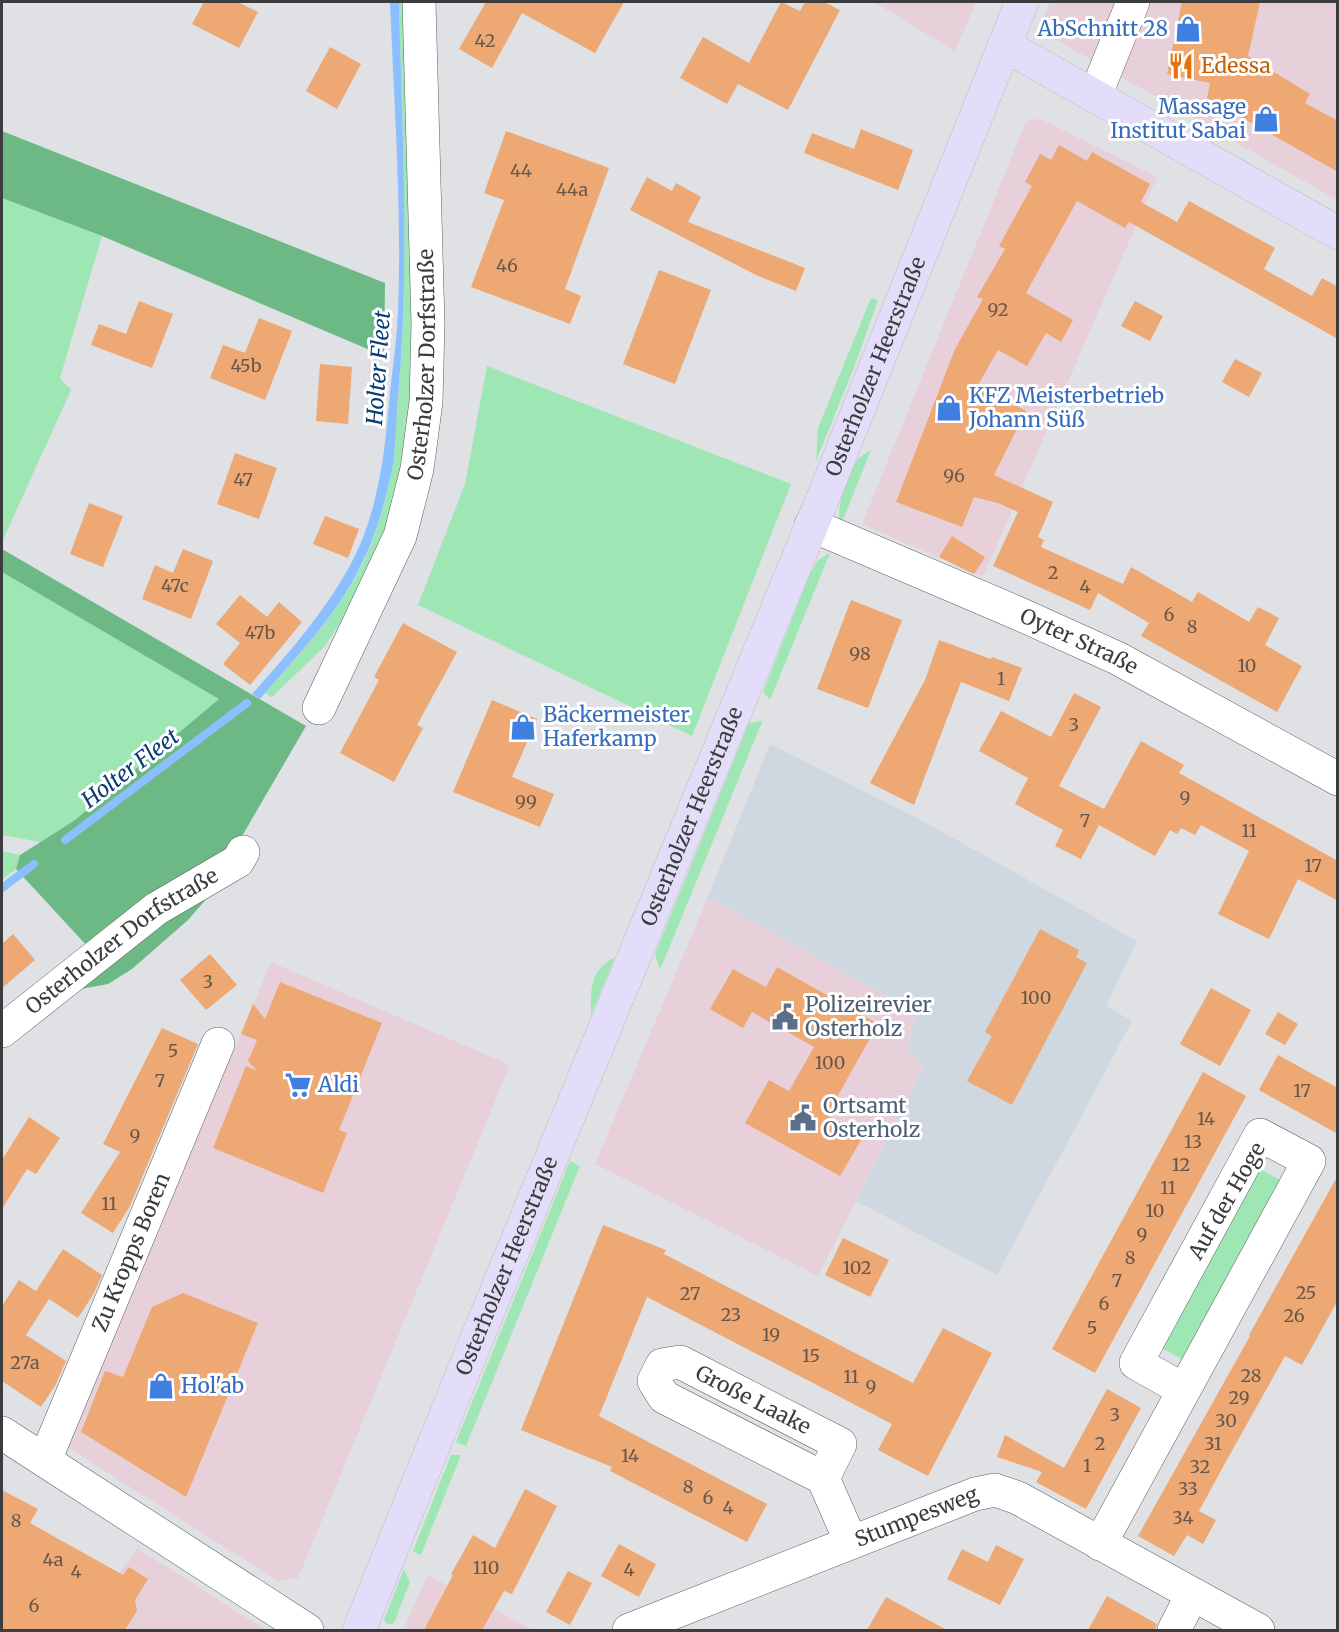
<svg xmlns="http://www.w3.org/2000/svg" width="1339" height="1632" viewBox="0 0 1339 1632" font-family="Merriweather,serif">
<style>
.commercial{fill:#e8d0da}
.built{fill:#cfd8e0}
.green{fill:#9ee7b4}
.forest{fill:#6db986}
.water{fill:#8cbfff}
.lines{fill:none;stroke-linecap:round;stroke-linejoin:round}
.stream{stroke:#8cbfff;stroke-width:8}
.building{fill:#eda874}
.minor-casing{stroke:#5c5e60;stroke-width:34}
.major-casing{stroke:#bcbdbd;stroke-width:34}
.minor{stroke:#fff;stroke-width:33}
.major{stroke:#e3ddf9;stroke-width:33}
.labels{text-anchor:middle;stroke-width:6;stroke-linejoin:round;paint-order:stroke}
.number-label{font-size:18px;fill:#68574b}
.shop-label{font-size:21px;fill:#366cbe;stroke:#fff;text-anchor:start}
.food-label{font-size:21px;fill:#c56008;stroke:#fff;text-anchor:start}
.street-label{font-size:21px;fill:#3b3c3d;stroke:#fff}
.service-label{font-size:21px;fill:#4e5e75;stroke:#fff;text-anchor:start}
.water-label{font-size:22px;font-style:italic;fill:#073c74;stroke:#fff}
</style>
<rect width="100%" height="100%" fill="#dfe1e4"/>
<g class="commercial">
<polygon points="874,2 976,2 955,51"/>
<polygon points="1050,2 1337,2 1337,200 1039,30"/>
<polygon points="1033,119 1043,120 1157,177 983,577 862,524 1025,124"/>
<polygon points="708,897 917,1013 907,1049 924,1066 818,1276 595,1164"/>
<polygon points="271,962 510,1065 298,1578 278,1581 67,1447"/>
<polygon points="137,1548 266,1630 78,1630"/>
<polygon points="428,1575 533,1630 403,1630"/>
</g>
<polygon class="built" points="770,744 921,820 1137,941 1106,1006 1132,1021 997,1275 856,1201 924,1066 907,1050 917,1013 708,897"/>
<g class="green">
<path d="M399 2H410L418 381 392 518 352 605 325 646 272 697 265 693C300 654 337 614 361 567 374 542 388 495 392 467 395 445 396 422 398 400 410 267 402 134 399 2Z"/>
<polygon points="2,198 102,236 60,378 71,390 2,542"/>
<polygon points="871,298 878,300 855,365 816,461 818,428"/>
<polygon points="487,366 791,484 692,736 418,605 465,484"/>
<path d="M871 450 841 525C834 513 848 473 856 462 859 457 866 453 871 450Z"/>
<polygon points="830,553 770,700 763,692 810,574 818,560"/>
<polygon points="2,572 220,699 75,820 40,842 2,835"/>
<polygon points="762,721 762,722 660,970 655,954 749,723"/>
<polygon points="2,851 20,855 16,869 2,880"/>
<path d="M615 957 591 1015C591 987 589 972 615 957Z"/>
<polygon points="570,1161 580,1166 466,1446 456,1442"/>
<polygon points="1255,1166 1287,1184 1187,1362 1156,1345"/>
<polygon points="451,1455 461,1455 421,1555 413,1551"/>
<polygon points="404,1569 410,1582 394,1623 388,1624 384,1620"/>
</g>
<g class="forest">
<polygon points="2,131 385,283 384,356 102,236 2,198"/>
<polygon points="2,549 306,726 234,850 88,947 16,869 20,855 75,820 219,699 2,572"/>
<polygon points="215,889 188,920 132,969 108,984 76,990 84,976"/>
</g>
<path class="water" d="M390 2H399C402 133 410 266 398 397 396 421 396 447 392 470 385 502 376 536 361 565 337 616 296 657 260 699L252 694C292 650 343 591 364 535 381 490 386 440 390 392 393 365 397 338 398 311 402 208 394 104 390 2Z"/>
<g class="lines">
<g class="stream">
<polyline points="65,840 247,703"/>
<polyline points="2,888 34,864"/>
</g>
</g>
<g class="building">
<polygon points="204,2 238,2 258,12 239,48 192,24"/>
<polygon points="486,2 624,2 595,53 522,13 492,68 459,49"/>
<polygon points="781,2 800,11 805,2 824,2 840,10 788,110 738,84 727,104 680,78 703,37 749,63"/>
<polygon points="1182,2 1260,2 1248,56 1310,94 1305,103 1338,121 1338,172 1207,98 1210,83 1167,74"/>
<polygon points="330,47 361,64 337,109 306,91"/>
<polygon points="861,129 913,150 898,190 804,153 812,133 854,149"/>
<polygon points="506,131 609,168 565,289 581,296 570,324 471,287 504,200 484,193"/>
<polygon points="1059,145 1087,161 1092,152 1150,184 1141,202 1177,222 1189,201 1275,248 1264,269 1312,296 1322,278 1338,287 1338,339 1129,222 1125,228 1077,201 1026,293 1073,320 1061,342 1046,333 1027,366 998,350 978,385 1026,411 994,475 1053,502 1038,537 1044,540 1041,547 1123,584 1131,567 1192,602 1198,592 1249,622 1258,607 1279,618 1265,645 1302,666 1277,712 1141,636 1149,623 1098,593 1090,610 993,566 1018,512 998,503 974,497 962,527 896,502 955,349 983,299 977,297 1005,249 999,246 1032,186 1025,182 1040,154 1051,160"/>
<polygon points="647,177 672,191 676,183 701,197 688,222 805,268 796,291 756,275 630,210"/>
<polygon points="659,270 711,290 675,384 623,364"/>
<polygon points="139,301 173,314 152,368 91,345 99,324 126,334"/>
<polygon points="1135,301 1163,316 1150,341 1121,326"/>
<polygon points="259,318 292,331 265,400 210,378 223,345 245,353"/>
<polygon points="1235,359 1262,373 1249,397 1222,382"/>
<polygon points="320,364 352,367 348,424 316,421"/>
<polygon points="235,453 277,468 259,519 217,504"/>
<polygon points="89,503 123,516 103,567 70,554"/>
<polygon points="325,516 359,529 348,558 313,544"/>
<polygon points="952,536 985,557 974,574 939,557"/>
<polygon points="183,549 213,561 191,619 142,599 155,565 173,573"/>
<polygon points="240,595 267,617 279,602 302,622 250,685 223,664 240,643 216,624"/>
<polygon points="851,600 902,620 868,708 817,689"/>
<polygon points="403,623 457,652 417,725 423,728 394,782 340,753 379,680 374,677"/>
<polygon points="939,640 991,659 992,657 1022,668 1009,701 961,682 914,805 870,783 925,680"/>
<polygon points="1074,693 1101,707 1059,786 1104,809 1141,741 1184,765 1179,773 1338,861 1338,901 1298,879 1269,939 1218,914 1249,851 1201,825 1195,835 1181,828 1177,834 1170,830 1155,856 1099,825 1081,859 1055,846 1063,830 1015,804 1028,778 979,751 1001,711 1051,737"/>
<polygon points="492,700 537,719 512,777 554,794 540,827 453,792"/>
<polygon points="1040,929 1079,950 1076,957 1087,963 1012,1105 967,1081 992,1036 985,1032"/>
<polygon points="13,934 35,960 2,988 2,944"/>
<polygon points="210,954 237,985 206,1010 180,980"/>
<polygon points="777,967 878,1024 827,1115 864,1135 840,1176 745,1123 769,1080 789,1091 814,1047 752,1012 743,1028 710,1009 733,969 766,987"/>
<polygon points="280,982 382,1023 339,1130 347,1133 323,1193 213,1148 246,1066 257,1071 248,1061 257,1040 241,1034 253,1004 265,1019"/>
<polygon points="1211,988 1251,1010 1220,1066 1180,1044"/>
<polygon points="1278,1012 1298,1024 1285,1045 1265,1034"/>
<polygon points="162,1028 198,1044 130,1206 113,1233 81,1213 120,1152 103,1144"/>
<polygon points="1278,1055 1338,1088 1338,1134 1259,1090"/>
<polygon points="1203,1072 1246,1096 1095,1373 1052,1349"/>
<polygon points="29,1117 60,1138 36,1174 27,1169 2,1209 2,1160"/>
<polygon points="1338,1175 1338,1300 1302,1365 1285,1356 1224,1465 1199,1511 1216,1520 1203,1544 1187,1535 1174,1556 1138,1536 1250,1336 1249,1335"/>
<polygon points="603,1225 666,1250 664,1254 913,1383 943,1328 992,1353 928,1476 878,1450 892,1424 647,1297 599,1416 767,1504 747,1542 610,1471 612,1467 521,1430"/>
<polygon points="843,1238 889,1260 870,1297 825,1275"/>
<polygon points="63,1249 102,1275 94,1293 78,1318 49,1299 26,1335 66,1361 56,1384 41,1407 2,1381 2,1306 19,1280 36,1291"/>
<polygon points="183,1293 258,1323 186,1497 81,1432 105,1371 123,1377 152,1307"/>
<polygon points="1107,1389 1141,1408 1086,1509 1036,1482 1042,1472 997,1457 1005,1435 1064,1468"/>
<polygon points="525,1489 557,1506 512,1594 504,1591 482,1630 424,1630 453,1575 451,1574 473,1535 495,1548"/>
<polygon points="2,1490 38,1509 30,1523 123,1575 129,1567 148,1579 135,1600 137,1611 125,1630 2,1630"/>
<polygon points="619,1544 656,1564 639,1597 601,1576"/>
<polygon points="996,1545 1024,1559 1000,1605 947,1579 962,1549 988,1562"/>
<polygon points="568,1571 592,1583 570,1625 546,1612"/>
<polygon points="1107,1596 1157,1624 1155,1630 1088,1630"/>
<polygon points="886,1597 910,1610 947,1630 867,1630"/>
</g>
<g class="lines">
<g class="minor-casing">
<g id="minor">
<polyline points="1095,96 1133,2"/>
<path id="s1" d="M811 525 1015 612 1117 658 1338 779"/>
<path id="s2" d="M319 708 400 536 417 469 426 402 428 324 419 2"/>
<path id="s3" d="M2 1031 156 909 238 861 243 852"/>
<polyline points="2,1433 307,1630"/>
<path id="s4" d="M45 1460 218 1044"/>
<polyline points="823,1478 840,1444 680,1362 662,1365 654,1381 664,1397 823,1478 851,1542"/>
<polyline points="1100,1544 1309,1161 1260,1135 1136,1363 1184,1390"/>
<path id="s5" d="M629 1630 975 1494 995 1490 1018 1498 1258 1630"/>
<polyline points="1174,1630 1192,1595"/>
</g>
</g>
<g class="major-casing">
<g id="major">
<polyline points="1004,45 1338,233"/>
<path id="s6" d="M359 1630 464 1370 825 493 1022 2"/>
</g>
</g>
<use href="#minor" class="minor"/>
<use href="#major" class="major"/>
</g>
<defs>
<g id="shop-bare" transform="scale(2.07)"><path d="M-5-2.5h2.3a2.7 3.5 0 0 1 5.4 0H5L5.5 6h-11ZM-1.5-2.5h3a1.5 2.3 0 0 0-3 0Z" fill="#3f7fe0" stroke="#fff" stroke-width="2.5" paint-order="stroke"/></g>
<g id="restaurant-bare" transform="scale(2.07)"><path d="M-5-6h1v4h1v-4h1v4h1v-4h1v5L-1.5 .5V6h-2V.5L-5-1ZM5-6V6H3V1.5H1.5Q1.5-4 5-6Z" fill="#e8710a" stroke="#fff" stroke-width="2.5" paint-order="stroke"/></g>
<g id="civic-bare" transform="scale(2.07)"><path d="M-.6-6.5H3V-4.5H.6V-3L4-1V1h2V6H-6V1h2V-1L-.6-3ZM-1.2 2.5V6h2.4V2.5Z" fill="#5c6f8a" stroke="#fff" stroke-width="2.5" paint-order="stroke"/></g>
<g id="supermarket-bare" transform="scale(2.07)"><path d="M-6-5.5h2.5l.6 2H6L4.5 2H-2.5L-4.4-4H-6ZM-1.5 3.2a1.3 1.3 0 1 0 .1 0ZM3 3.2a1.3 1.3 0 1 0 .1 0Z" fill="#3f7fe0" stroke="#fff" stroke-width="2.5" paint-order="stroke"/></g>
</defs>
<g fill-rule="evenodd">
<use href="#shop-bare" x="1188" y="29"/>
<use href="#restaurant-bare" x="1181" y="66"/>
<use href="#shop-bare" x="1266" y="119"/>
<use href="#shop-bare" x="949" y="408"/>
<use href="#shop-bare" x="523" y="727"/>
<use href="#civic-bare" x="785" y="1017"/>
<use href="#supermarket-bare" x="298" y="1085"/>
<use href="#civic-bare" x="803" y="1118"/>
<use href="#shop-bare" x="161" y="1386"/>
</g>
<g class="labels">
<g class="number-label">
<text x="485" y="47">42</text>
<text x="521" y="177">44</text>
<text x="572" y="196">44a</text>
<text x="507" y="272">46</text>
<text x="998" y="316">92</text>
<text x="246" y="372">45b</text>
<text x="954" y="482">96</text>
<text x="243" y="486">47</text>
<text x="1053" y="579">2</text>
<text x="175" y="592">47c</text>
<text x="1085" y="593">4</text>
<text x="1169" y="621">6</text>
<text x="1192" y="633">8</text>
<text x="260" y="639">47b</text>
<text x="860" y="660">98</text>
<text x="1247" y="672">10</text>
<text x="1001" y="685">1</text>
<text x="1074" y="731">3</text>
<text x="1185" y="804">9</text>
<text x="526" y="808">99</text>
<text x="1085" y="827">7</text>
<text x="1249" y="837">11</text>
<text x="1313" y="872">17</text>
<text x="208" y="988">3</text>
<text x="1036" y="1004">100</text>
<text x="173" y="1057">5</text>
<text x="830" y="1069">100</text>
<text x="160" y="1087">7</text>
<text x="1302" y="1097">17</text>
<text x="1206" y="1125">14</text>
<text x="135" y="1142">9</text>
<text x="1193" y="1148">13</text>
<text x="1181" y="1171">12</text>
<text x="1168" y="1194">11</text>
<text x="109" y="1210">11</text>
<text x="1155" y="1217">10</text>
<text x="1142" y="1241">9</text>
<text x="1130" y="1264">8</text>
<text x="857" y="1274">102</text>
<text x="1117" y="1287">7</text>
<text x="1306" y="1299">25</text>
<text x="690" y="1300">27</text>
<text x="1104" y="1310">6</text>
<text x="731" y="1321">23</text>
<text x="1294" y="1322">26</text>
<text x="1092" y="1334">5</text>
<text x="771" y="1341">19</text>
<text x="811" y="1362">15</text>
<text x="25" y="1369">27a</text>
<text x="1251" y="1382">28</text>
<text x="851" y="1383">11</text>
<text x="871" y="1393">9</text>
<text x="1239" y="1404">29</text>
<text x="1115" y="1421">3</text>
<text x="1226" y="1427">30</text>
<text x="1100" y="1450">2</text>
<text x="1213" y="1450">31</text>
<text x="630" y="1462">14</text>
<text x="1087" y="1472">1</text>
<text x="1200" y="1473">32</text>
<text x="688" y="1493">8</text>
<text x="1188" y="1495">33</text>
<text x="708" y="1504">6</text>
<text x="728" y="1514">4</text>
<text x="1183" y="1524">34</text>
<text x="16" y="1527">8</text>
<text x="53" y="1566">4a</text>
<text x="486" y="1574">110</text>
<text x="629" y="1576">4</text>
<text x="76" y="1578">4</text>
<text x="34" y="1612">6</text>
</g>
<g class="shop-label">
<text x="1168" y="36" text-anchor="end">AbSchnitt 28</text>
<text x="1246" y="114" text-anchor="end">Massage<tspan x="1246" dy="24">Institut Sabai</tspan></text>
<text x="969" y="403">KFZ Meisterbetrieb<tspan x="969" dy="24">Johann Süß</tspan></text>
<text x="543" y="722">Bäckermeister<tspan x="543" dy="24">Haferkamp</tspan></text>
<text x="318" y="1092">Aldi</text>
<text x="181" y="1393">Hol'ab</text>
</g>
<g class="food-label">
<text x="1201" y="73">Edessa</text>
</g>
<g class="street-label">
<text dy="7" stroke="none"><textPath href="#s2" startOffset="364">Osterholzer Dorfstraße</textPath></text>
<text dy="7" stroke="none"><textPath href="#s6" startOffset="1365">Osterholzer Heerstraße</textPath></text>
<text dy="7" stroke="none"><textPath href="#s1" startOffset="292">Oyter Straße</textPath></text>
<text dy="7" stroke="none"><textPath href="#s6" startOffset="879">Osterholzer Heerstraße</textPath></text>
<text dy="7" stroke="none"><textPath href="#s3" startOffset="150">Osterholzer Dorfstraße</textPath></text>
<text transform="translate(1227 1201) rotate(-60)" y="7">Auf der Hoge</text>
<text dy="7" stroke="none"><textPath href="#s4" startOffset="225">Zu Kropps Boren</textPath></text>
<text dy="7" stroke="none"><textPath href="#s6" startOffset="393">Osterholzer Heerstraße</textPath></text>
<text transform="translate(753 1400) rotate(27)" y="7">Große Laake</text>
<text dy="7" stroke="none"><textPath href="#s5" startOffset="309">Stumpesweg</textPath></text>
</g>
<g class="service-label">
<text x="805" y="1012">Polizeirevier<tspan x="805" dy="24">Osterholz</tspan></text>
<text x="823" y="1113">Ortsamt<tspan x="823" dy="24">Osterholz</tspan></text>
</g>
<g class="water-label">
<text transform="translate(378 368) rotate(-86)" y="8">Holter Fleet</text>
<text transform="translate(130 768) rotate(-37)" y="8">Holter Fleet</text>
</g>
</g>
<rect width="1339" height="1632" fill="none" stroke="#3b3c3d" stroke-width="6"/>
</svg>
